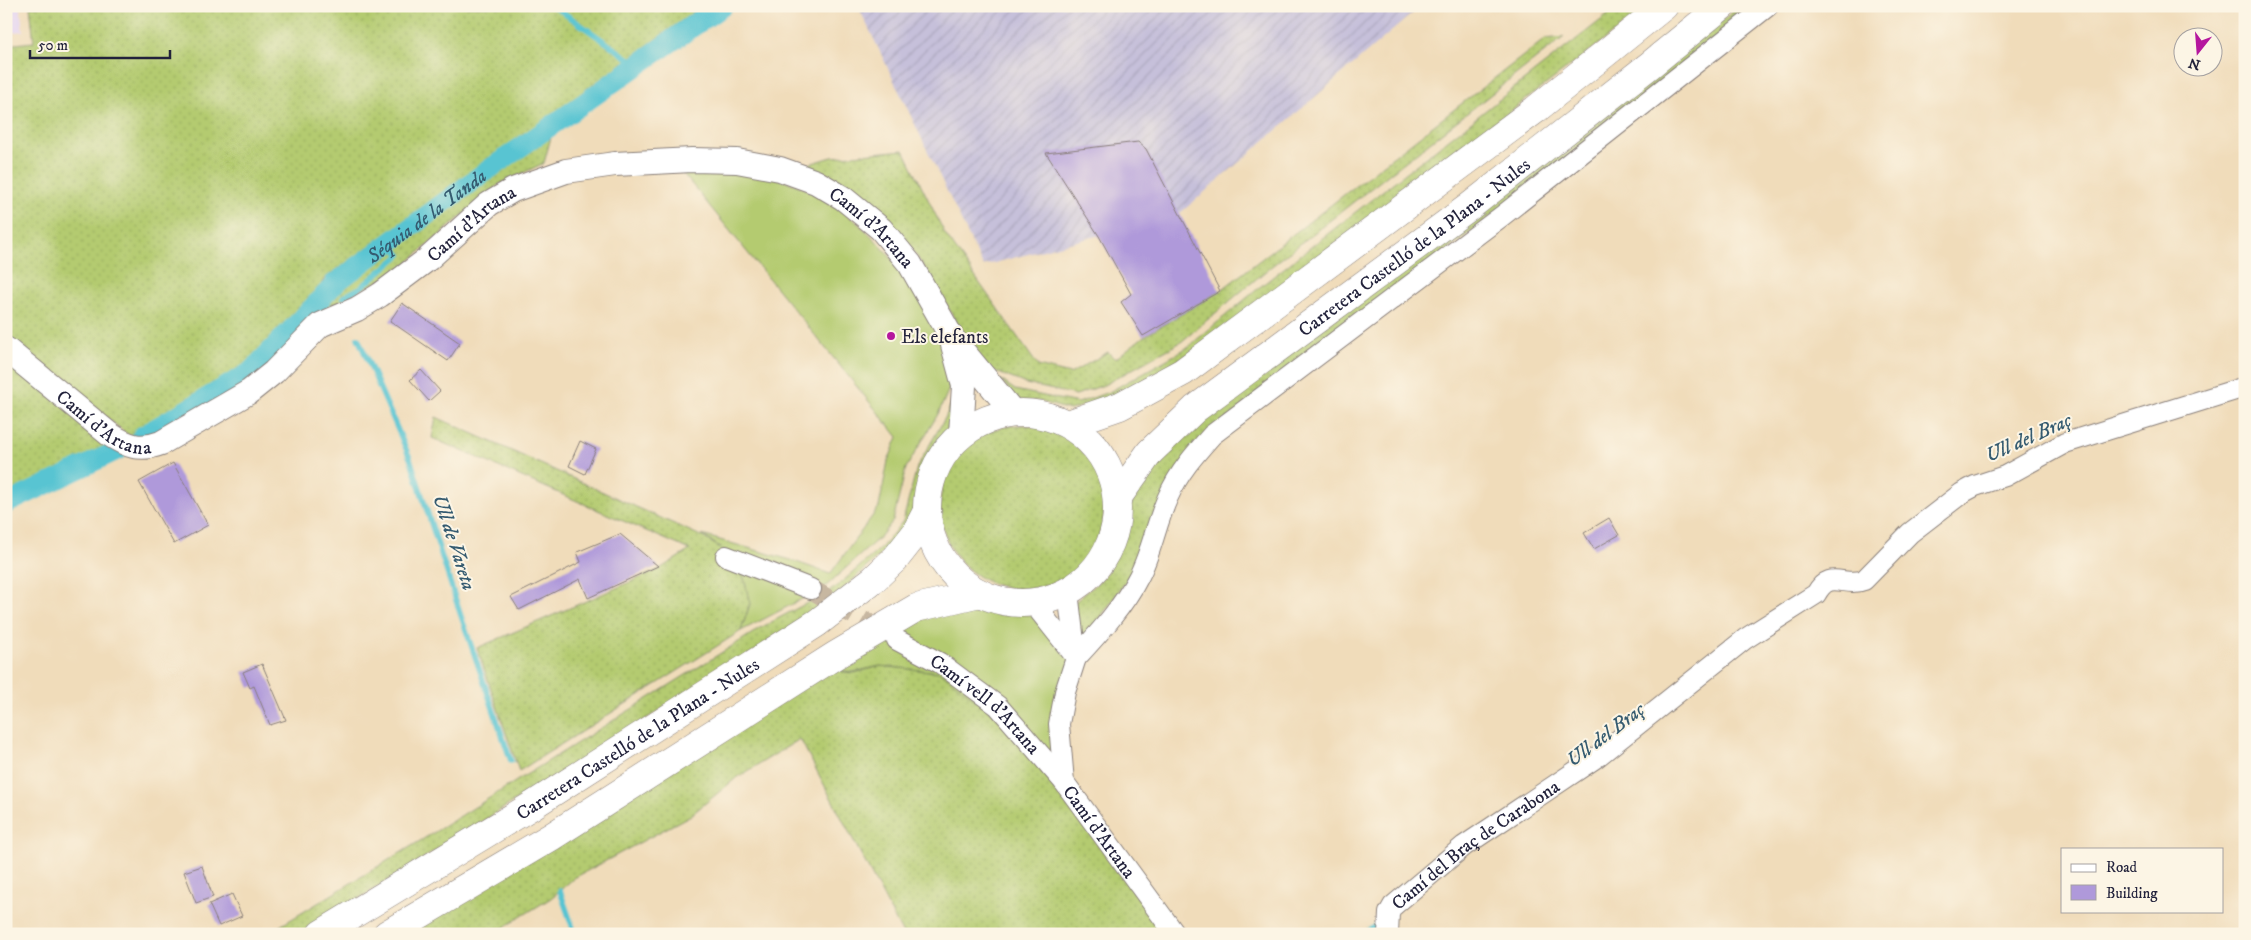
<svg xmlns="http://www.w3.org/2000/svg" width="2251" height="940" viewBox="0 0 2251 940" font-family="'IM FELL DW Pica',serif">
<style>
.built{fill:#e3d3f2}
.industrial{fill:url(#industrial-furrows)}
.grass{fill:url(#grass-dots);stroke:#6b7656}
.garden{fill:#b4cb70;stroke:#6b7656}
.lines{fill:none;stroke-linecap:round;stroke-linejoin:round}
.stream{stroke:#58c4d2;stroke-width:5.5}
.canal{stroke:#58c4d2;stroke-width:20}
.building{fill:#af99da}
.minor-tunnel{stroke:#c7b7a1;stroke-width:20;stroke-dasharray:20 10;stroke-linecap:butt}
.minor-casing{stroke:#897f7a;stroke-width:22}
.tertiary-casing{stroke:#897f7a;stroke-width:26}
.primary-casing{stroke:#897f7a;stroke-width:29}
.minor{stroke:#fff;stroke-width:20}
.tertiary{stroke:#fff;stroke-width:24}
.primary{stroke:#fff;stroke-width:28}
.poi-dot{fill:#b5179e;stroke:#fcf5e5;stroke-width:2}
.labels{text-anchor:middle;stroke-width:4;stroke-linejoin:round;paint-order:stroke}
.street-label{font-size:19px;fill:#22223b;stroke:#fcf5e5}
.poi-label{font-size:19px;fill:#22223b;stroke:#fcf5e5;text-anchor:start}
.water-label{font-size:20px;font-style:italic;fill:#355b70;stroke:#fcf5e5}
</style>
<defs>
<pattern id="industrial-furrows" width="10" height="10" patternUnits="userSpaceOnUse" patternTransform="scale(1.25)"><rect width="10" height="10" fill="#c6c0da"/><path d="M-1 1l2-2M0 10L10 0M9 11l2-2" fill="none" stroke="#aaa5bc"/></pattern>
<pattern id="grass-dots" width="8" height="8" patternUnits="userSpaceOnUse" patternTransform="scale(1.25)"><rect width="8" height="8" fill="#b4cb70"/><path d="M2 2h.1M6 6h.1" fill="none" stroke="#9aae62" stroke-width="1.8" stroke-linecap="round"/></pattern>
</defs>
<rect width="100%" height="100%" fill="#fcf5e5"/>
<filter id="ink" filterUnits="userSpaceOnUse"><feTurbulence type="fractalNoise" baseFrequency=".02" numOctaves="2"/><feDisplacementMap in="SourceGraphic" scale="10" xChannelSelector="R" yChannelSelector="G"/><feConvolveMatrix kernelMatrix="1 2 1 2 8 2 1 2 1" color-interpolation-filters="sRGB"/></filter>
<filter id="wash" filterUnits="userSpaceOnUse"><feTurbulence type="fractalNoise" baseFrequency=".0096" numOctaves="4" result="noise"/><feDisplacementMap in="SourceGraphic" scale="20" xChannelSelector="R" yChannelSelector="G"/><feGaussianBlur stdDeviation="1.12" result="paint"/><feColorMatrix in="noise" values="0 0 0 0 0 0 0 0 0 0 0 0 0 0 0 0 0 1.4 0 .05"/><feComposite in="paint" operator="in"/></filter>
<g filter="url(#wash)">
<rect width="100%" height="100%" fill="#f0dcba"/>
<polygon class="built" points="6,6 20,6 23,31 6,33"/>
<polygon class="industrial" points="858,6 1421,6 1179,214 983,266"/>
<g class="grass">
<polygon points="30,6 702,6 324,279 319,290 253,360 233,376 131,437 6,337 6,45 34,42"/>
<polygon points="1619,6 1649,6 1206,343 1126,392 1070,410 1038,401 1019,400 998,378 1015,390 1078,403 1109,392 1171,357 1188,347 1261,286"/>
<polygon points="1740,6 1764,6 1210,432 1145,554 1081,645 1074,603 1104,577 1123,541 1132,499 1139,484 1186,430 1565,147"/>
<polygon points="1564,37 1268,269 1181,342 1104,385 1076,395 1026,384 989,369 962,332 930,276 909,245 873,206 806,165 832,157 904,150 945,234 1038,366 1070,374 1108,352 1115,359 1143,337 1220,291 1545,39"/>
<path d="M551 137 544 163 498 185 395 273 311 316C378 249 471 188 551 137Z"/>
<polygon points="6,356 114,445 6,496"/>
<polygon points="953,400 951,425 928,455 918,487 913,511 903,534 820,610 315,926 301,934 267,934 443,827 764,626 835,588 882,547 903,521 917,467 945,418"/>
<polygon points="436,417 701,536 730,554 744,578 750,603 741,631 519,771 477,648 658,570 690,550 432,438"/>
<circle cx="1022" cy="507" r="82"/>
<polygon points="835,666 844,672 854,673 880,666 940,672 995,708 1171,934 903,934 800,739 735,779 691,815 574,878 551,898 493,934 411,934"/>
</g>
<g class="garden">
<path d="M681 171C711 171 742 170 772 177 852 197 908 268 942 339 948 353 952 369 956 383L949 389 938 414 906 468 893 521 880 537 825 587 741 631 750 604 744 578 730 554 702 535 791 560 830 574 879 507 888 461 898 437Z"/>
<polygon points="981,605 1005,612 1031,615 1070,660 1056,764 941,672 880,666 854,672 844,671 836,666 901,629 933,615"/>
</g>
<g class="lines">
<g class="stream">
<polyline points="554,6 631,60 636,65"/>
<polyline points="331,288 327,282 328,279 706,6"/>
<polyline points="343,297 360,288 400,255 390,243"/>
<polyline points="358,338 410,458 460,613 511,761"/>
<polyline points="560,891 575,934"/>
<polyline points="1363,934 1382,923"/>
</g>
<g class="canal">
<path id="s1" d="M142 436 250 372 337 282 481 175 723 6"/>
<polyline points="6,504 118,450"/>
</g>
</g>
<g id="blocks">
<g class="building">
<polygon points="1138,142 1146,149 1220,291 1143,336 1121,302 1131,294 1099,236 1046,153"/>
<polygon points="402,303 460,343 448,361 390,321"/>
<polygon points="421,370 440,391 429,401 410,380"/>
<polygon points="580,441 596,449 585,474 569,466"/>
<polygon points="173,463 208,525 174,544 139,482"/>
<polygon points="1609,518 1619,535 1594,549 1584,533"/>
<polygon points="620,534 658,566 588,598 580,579 519,610 511,597 581,562 577,552"/>
<polygon points="262,664 286,720 270,725 254,686 250,688 243,672"/>
<polygon points="202,866 213,897 196,903 184,872"/>
<polygon points="232,894 242,916 219,926 209,904"/>
</g>
</g>
</g>
<g filter="url(#ink)">
<use href="#blocks" fill-opacity="0" stroke="#897f7a" stroke-width="1"/>
<g class="lines">
<polyline class="minor-tunnel" points="811,589 888,635"/>
<g class="minor-casing">
<g id="minor">
<polyline points="726,556 811,589"/>
<path id="s2" d="M1068 592 1076 658 1065 692 1059 724 1064 782 1175 934"/>
<polyline points="1033,603 1075,656"/>
<path id="s3" d="M897 640 940 663 998 706 1064 782"/>
<path d="M1076 658C1099 633 1124 606 1139 576 1152 551 1156 523 1168 497 1179 472 1195 454 1212 435L1502 216 1768 6"/>
<path id="s4" d="M1388 934 1389 913 1393 906 1464 846 1597 757 1745 639 1816 594C1830 568 1844 588 1864 580L1910 533 1962 493 1975 486 2005 476 2065 443 2245 387"/>
</g>
</g>
<g class="tertiary-casing">
<g id="tertiary">
<polyline points="953,345 964,386 961,434"/>
<path id="s5" d="M6 349 109 434C127 446 140 451 161 443L249 392 274 372 320 325 357 309 380 295 428 259 489 204 513 190 566 171 615 164 692 160 737 161 780 169 816 182 843 198 881 229 910 264 952 338 1013 412"/>
</g>
</g>
<g class="primary-casing">
<g id="primary">
<circle cx="1022" cy="508" r="95"/>
<polyline points="1068,424 1120,406 1183,372 1535,110 1664,6"/>
<path id="s6" d="M1118 497 1150 452 1195 409 1469 207 1650 65 1722 6"/>
<path id="s7" d="M321 934 533 805 817 623 874 579 896 558 915 534 927 511"/>
<polyline points="387,934 551,837 836,655 916,608 980,593"/>
</g>
</g>
<use href="#minor" class="minor"/>
<use href="#tertiary" class="tertiary"/>
<use href="#primary" class="primary"/>
</g>
</g>
<circle class="poi-dot" cx="891" cy="336" r="5"/>
<g class="labels">
<g class="street-label">
<text dy="7" stroke="none"><textPath href="#s5" startOffset="572">Camí d'Artana</textPath></text>
<text dy="7" stroke="none"><textPath href="#s5" startOffset="1008">Camí d'Artana</textPath></text>
<text dy="7" stroke="none"><textPath href="#s6" startOffset="390">Carretera Castelló de la Plana - Nules</textPath></text>
<text dy="7" stroke="none"><textPath href="#s5" startOffset="124">Camí d'Artana</textPath></text>
<text dy="7" stroke="none"><textPath href="#s3" startOffset="110">Camí vell d'Artana</textPath></text>
<text dy="7" stroke="none"><textPath href="#s7" startOffset="372">Carretera Castelló de la Plana - Nules</textPath></text>
<text dy="7" stroke="none"><textPath href="#s2" startOffset="254">Camí d'Artana</textPath></text>
<text dy="7" stroke="none"><textPath href="#s4" startOffset="132">Camí del Braç de Carabona</textPath></text>
</g>
<g class="poi-label">
<text x="901" y="343">Els elefants</text>
</g>
<g class="water-label">
<text dy="7" stroke="none"><textPath href="#s1" startOffset="362">Séquia de la Tanda</textPath></text>
<text transform="translate(2028 437) rotate(-24)" y="7">Ull del Braç</text>
<text transform="translate(455 542) rotate(72)" y="7">Ull de Vareta</text>
<text transform="translate(1605 734) rotate(-37)" y="7">Ull del Braç</text>
</g>
</g>
<rect width="2251" height="940" fill="none" stroke="#fcf5e5" stroke-width="25"/>
<rect x="2061" y="848" width="162" height="65" fill="#fcf5e5" stroke="#a5a1a1"/>
<rect x="2071" y="864" width="25" height="8" fill="#ffffff" stroke="#a5a1a1"/>
<text x="2106" y="872" font-size="15" fill="#22223b">Road</text>
<rect x="2071" y="885" width="25" height="15" fill="#af99da" stroke="#a5a1a1"/>
<text x="2106" y="898" font-size="15" fill="#22223b">Building</text>
<g transform="translate(2198 52) rotate(197)"><circle r="24" fill="#fcf5e5" stroke="#a5a1a1"/>
<path d="M0-4L9 19L0 12L-9 19Z" fill="#b5179e"/>
<text y="-8" font-size="14" font-weight="bold" text-anchor="middle" fill="#22223b">N</text>
</g>
<path d="M30 50v8h140v-8" fill="none" stroke="#22223b" stroke-width="2.5"/>
<text x="38" y="50" font-size="15" fill="#22223b" stroke="#fcf5e5" stroke-width="4" paint-order="stroke">50 m</text>
</svg>
